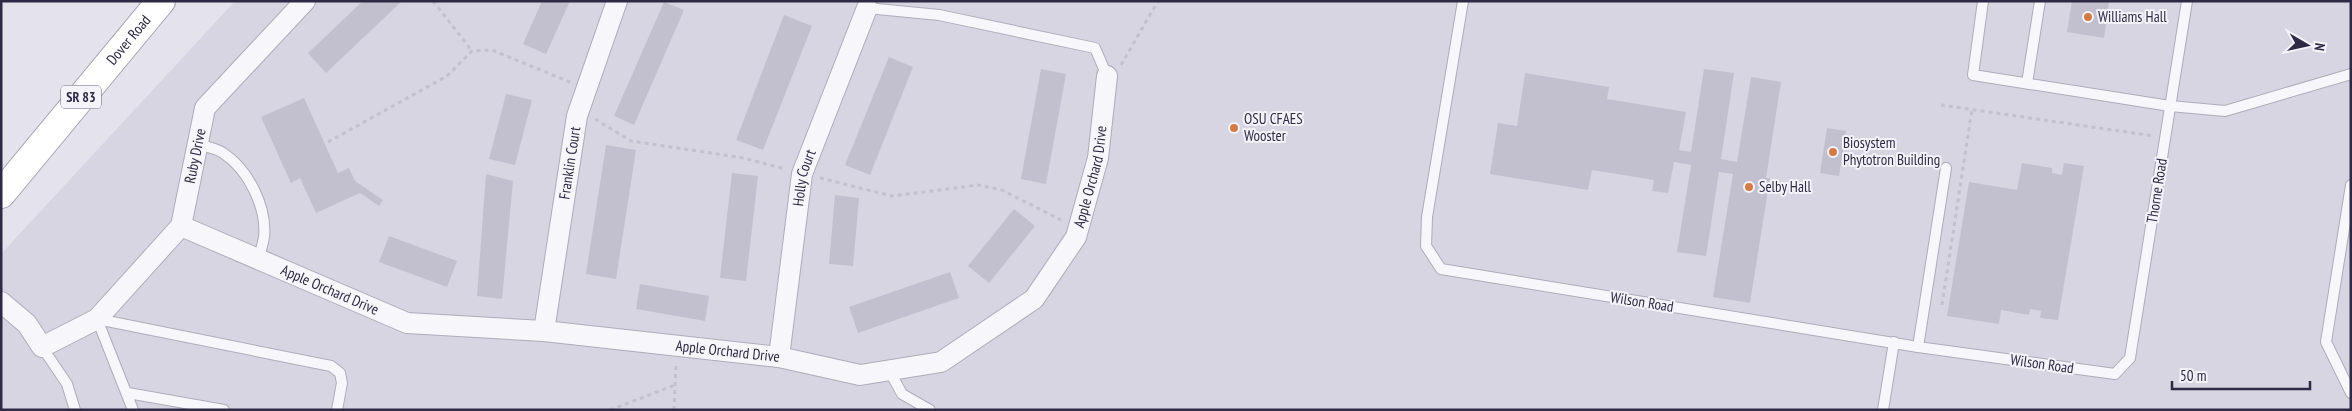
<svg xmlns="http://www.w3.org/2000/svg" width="2352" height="411" viewBox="0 0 2352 411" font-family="'PT Sans Narrow',sans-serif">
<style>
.built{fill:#d7d5e1}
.building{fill:#c2c0cf}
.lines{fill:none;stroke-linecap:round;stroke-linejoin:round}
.service-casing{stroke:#adacba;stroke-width:12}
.minor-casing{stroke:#adacba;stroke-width:22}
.primary-casing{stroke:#a5a2b8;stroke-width:30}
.path{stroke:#c3c1cb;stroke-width:3;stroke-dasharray:4 4;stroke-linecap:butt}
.service{stroke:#f7f6fa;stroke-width:10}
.minor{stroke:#f7f6fa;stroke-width:20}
.primary{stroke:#fff;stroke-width:28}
.poi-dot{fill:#d47b45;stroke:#f4f3f9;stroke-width:2}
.labels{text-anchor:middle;stroke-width:4;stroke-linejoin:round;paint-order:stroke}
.shield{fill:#f4f3f9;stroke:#69667b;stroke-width:1}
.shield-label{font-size:14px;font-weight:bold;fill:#2e2a45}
.poi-label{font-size:15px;fill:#2e2a45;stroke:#f4f3f9;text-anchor:start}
.street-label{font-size:15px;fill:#2e2a45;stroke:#f4f3f9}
</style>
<rect width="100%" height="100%" fill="#e4e3ec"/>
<polygon class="built" points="235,1 2351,1 2351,410 1,410 1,254"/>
<g class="building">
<polygon points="363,1 402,1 326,73 308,53"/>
<polygon points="542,1 570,1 546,54 523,44"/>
<polygon points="2072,1 2109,1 2104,38 2067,32"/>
<polygon points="664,2 684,10 634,125 614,116"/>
<polygon points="784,15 812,26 763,150 736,140"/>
<polygon points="889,57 913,67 870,175 845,165"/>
<polygon points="1041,69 1066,74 1046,184 1021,179"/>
<polygon points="1704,69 1734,73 1721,159 1737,162 1751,77 1781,82 1766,178 1770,178 1750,303 1713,297 1733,174 1719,172 1706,256 1677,252 1691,165 1674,162 1668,193 1652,191 1654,180 1592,170 1588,190 1490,174 1498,123 1517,126 1525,73 1609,87 1607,99 1686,112 1679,150 1691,152"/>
<polygon points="506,94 532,100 515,165 489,159"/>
<polygon points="304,98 338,173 349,168 355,181 383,200 379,206 360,193 316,213 300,178 291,183 261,117"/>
<polygon points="1827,128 1846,131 1839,176 1820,173"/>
<polygon points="606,145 636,150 616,279 586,274"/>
<polygon points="2022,163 2052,168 2052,173 2062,175 2064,163 2084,166 2058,320 2040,318 2041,311 2030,309 2029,315 2001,310 1999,324 1947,316 1969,182 2017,190"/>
<polygon points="732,173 758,176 746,281 720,278"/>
<polygon points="486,174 513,181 502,299 477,296"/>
<polygon points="835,195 859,198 853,266 829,264"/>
<polygon points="1014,209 1035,226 989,283 968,266"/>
<polygon points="389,236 457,261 447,287 379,262"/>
<polygon points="950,272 959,298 858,333 849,307"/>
<polygon points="640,284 709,296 705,321 636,309"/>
</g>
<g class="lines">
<g class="service-casing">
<g id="service">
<polyline points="1463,1 1427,217 1426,246 1441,269 1918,347 2115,374 2130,358 2187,1"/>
<polyline points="1983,1 1973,75 2170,106 2225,111 2351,74"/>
<polyline points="867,8 939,15 1095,48 1107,76"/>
<polyline points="2027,83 2040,1"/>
<path d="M198 144C206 147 216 148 223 153 248 169 267 207 264 237 263 244 260 252 259 260"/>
<polyline points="2351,185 2326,342 2351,393"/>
<polyline points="97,319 331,366 340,373 342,383 337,410"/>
<polyline points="97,319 133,410"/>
<polyline points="42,347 67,384 75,410"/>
<polyline points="1918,347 1946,168"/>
<polyline points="889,370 902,394 930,410"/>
<polyline points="128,393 224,410"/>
<polyline points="1883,410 1894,342"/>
</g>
</g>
<g class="minor-casing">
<g id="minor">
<path id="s1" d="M181 226 407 323 544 331 779 357 860 375 941 362 1034 299 1076 237 1098 158 1107 76"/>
<path id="s2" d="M1 302 27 324 42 347 97 319 181 226 205 108 305 1"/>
<path id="s3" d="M544 331 577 116 617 1"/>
<path id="s4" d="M779 357 802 174 867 8"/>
</g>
</g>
<g class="primary-casing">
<g id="primary">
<path id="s5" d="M1 194 161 1"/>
</g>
</g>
<g class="path">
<polyline points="433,1 472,51"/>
<polyline points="1121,65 1158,1"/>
<polyline points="1941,105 2154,136"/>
<polyline points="595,119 631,141 744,158 785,169"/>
<polyline points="328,142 447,76 472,51 492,50 570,82"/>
<polyline points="820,178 892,196 978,185 1002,190 1061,220"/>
<polyline points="1942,305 1972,109"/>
<polyline points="610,410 675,385"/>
<polyline points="674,410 676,363"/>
</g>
<use href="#service" class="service"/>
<use href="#minor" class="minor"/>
<use href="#primary" class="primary"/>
</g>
<g class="poi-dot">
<circle cx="2088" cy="17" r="5"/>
<circle cx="1234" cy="128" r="5"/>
<circle cx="1833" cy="152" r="5"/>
<circle cx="1749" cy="187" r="5"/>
</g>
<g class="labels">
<rect class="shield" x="61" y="85.5" width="40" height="23" rx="4"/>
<g class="shield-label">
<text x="81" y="102">SR 83</text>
</g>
<g class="poi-label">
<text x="2098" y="22">Williams Hall</text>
<text x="1244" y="124">OSU CFAES<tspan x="1244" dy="17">Wooster</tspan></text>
<text x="1843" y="148">Biosystem<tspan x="1843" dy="17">Phytotron Building</tspan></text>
<text x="1759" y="192">Selby Hall</text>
</g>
<g class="street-label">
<text dy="5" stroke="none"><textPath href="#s5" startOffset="200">Dover Road</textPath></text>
<text dy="5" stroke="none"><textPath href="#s2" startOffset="320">Ruby Drive</textPath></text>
<text dy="5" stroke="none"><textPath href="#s3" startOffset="170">Franklin Court</textPath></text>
<text dy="5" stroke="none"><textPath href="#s1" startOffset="1034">Apple Orchard Drive</textPath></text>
<text dy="5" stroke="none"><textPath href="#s4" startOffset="181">Holly Court</textPath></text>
<text transform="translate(2157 191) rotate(-81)" y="5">Thorne Road</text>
<text dy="5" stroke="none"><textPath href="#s1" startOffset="162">Apple Orchard Drive</textPath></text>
<text transform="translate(1642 302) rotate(9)" y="5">Wilson Road</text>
<text dy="5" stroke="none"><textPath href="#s1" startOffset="568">Apple Orchard Drive</textPath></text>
<text transform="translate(2042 364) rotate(8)" y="5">Wilson Road</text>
</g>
</g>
<rect width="2352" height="411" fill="none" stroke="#2e2a45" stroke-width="5"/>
<g transform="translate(2307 45) rotate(99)" stroke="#f4f3f9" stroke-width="4" paint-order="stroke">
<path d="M0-4L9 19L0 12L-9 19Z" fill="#2e2a45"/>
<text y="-8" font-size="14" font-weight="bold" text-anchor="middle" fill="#2e2a45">N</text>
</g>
<path d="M2172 381v8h138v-8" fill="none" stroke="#2e2a45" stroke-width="2.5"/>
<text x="2180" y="381" font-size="15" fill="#2e2a45" stroke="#f4f3f9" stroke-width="4" paint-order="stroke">50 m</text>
</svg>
